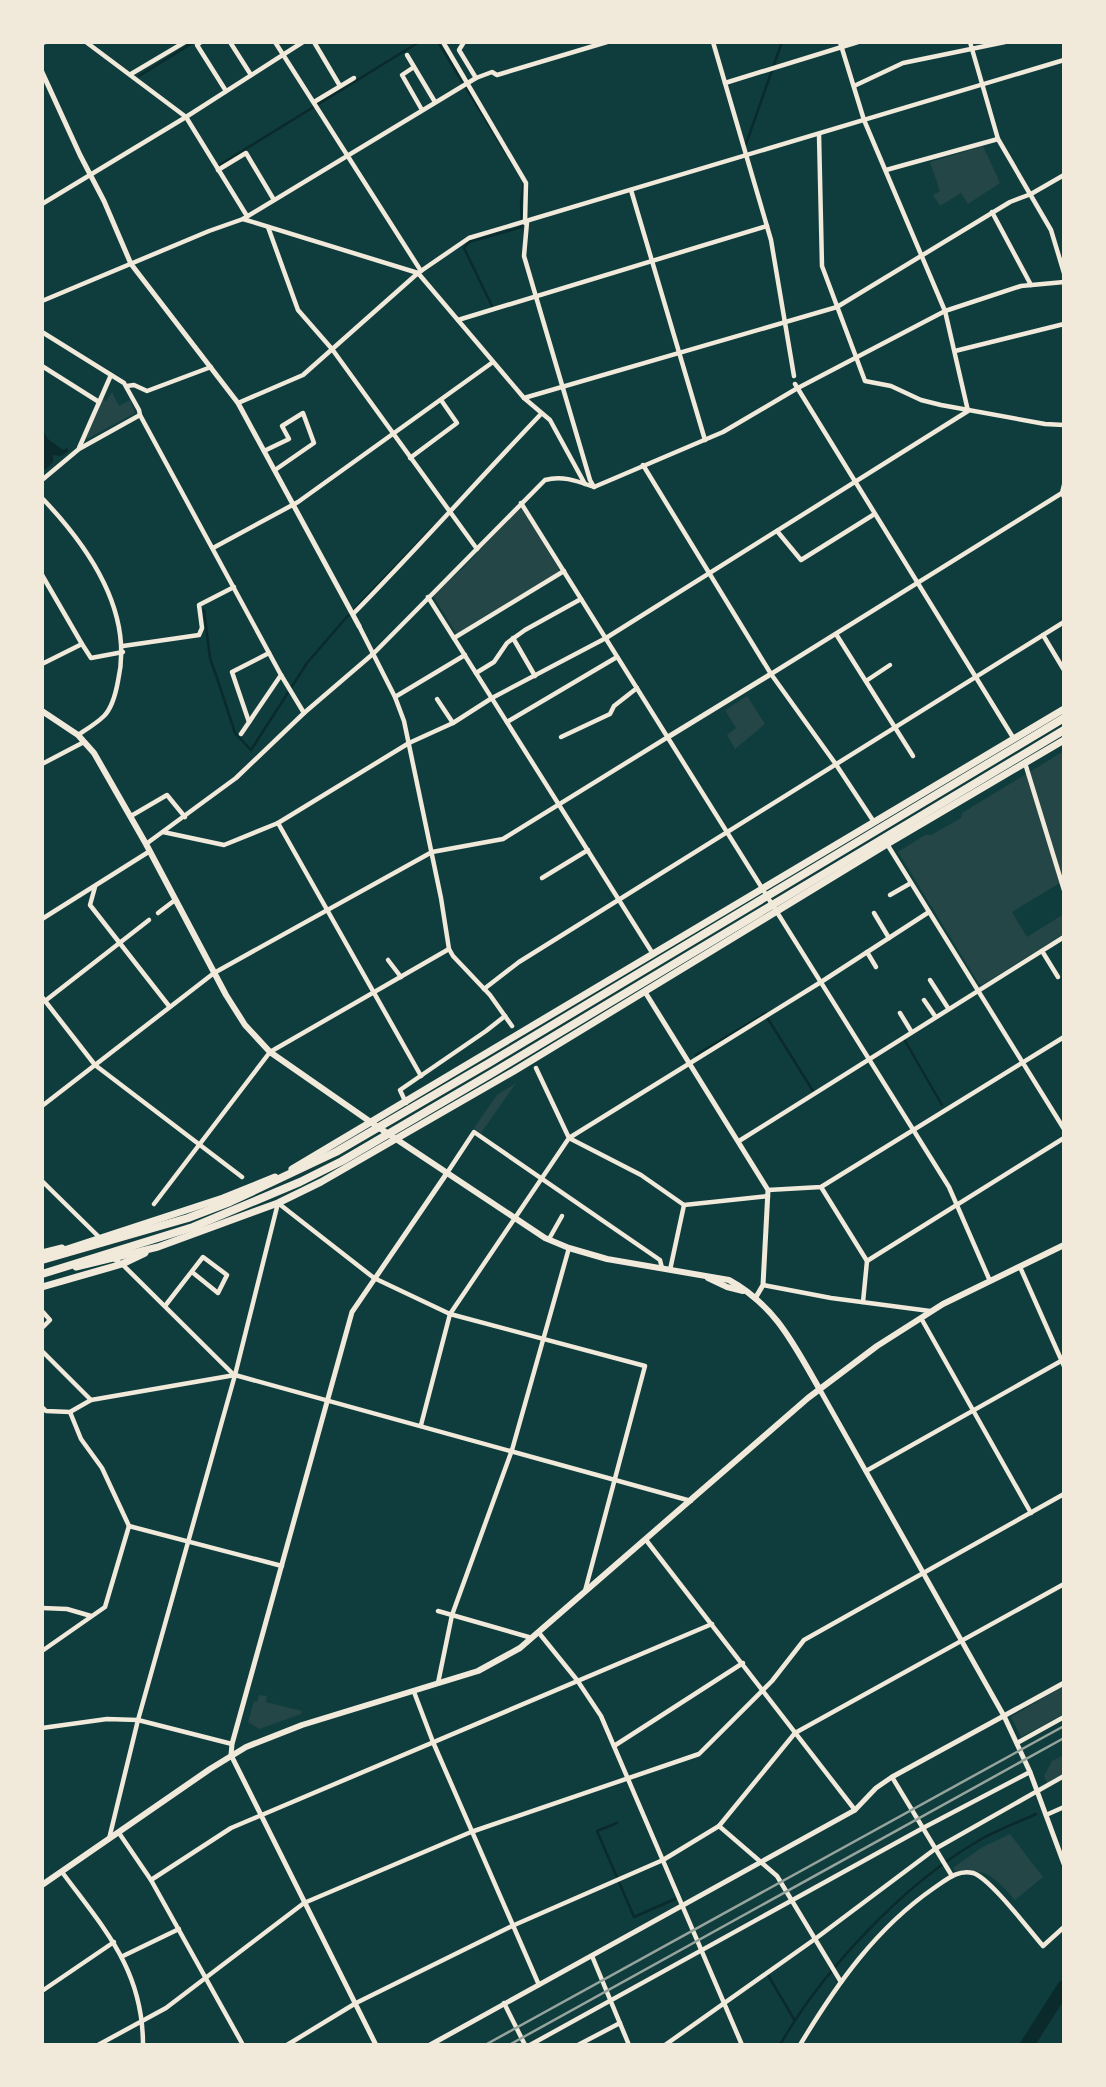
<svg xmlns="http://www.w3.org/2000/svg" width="1106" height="2087" viewBox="0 0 1106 2087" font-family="Poppins,sans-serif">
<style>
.green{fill:#244646}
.water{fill:#0a2a2b}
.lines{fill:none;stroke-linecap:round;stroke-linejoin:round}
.stream{stroke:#0a2a2b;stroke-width:2.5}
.river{stroke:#0a2a2b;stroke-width:14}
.minor{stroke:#f1e9da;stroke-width:4.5}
.tertiary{stroke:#f1e9da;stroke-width:5}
.secondary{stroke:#f1e9da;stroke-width:6}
.trunk{stroke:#f1e9da;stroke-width:7}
.motorway{stroke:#f1e9da;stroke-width:8}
.rail{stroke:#97a49c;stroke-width:2.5}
</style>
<rect width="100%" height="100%" fill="#0f3d3e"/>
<g class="green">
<polygon points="983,146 1000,183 968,204 961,193 940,206 933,195 940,191 930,162"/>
<polygon points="112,392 119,406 130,400 135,413 87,439 85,437 103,398 106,402"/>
<polygon points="519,508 522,508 560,571 460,633 456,633 432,594 462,569"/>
<polygon points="747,696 765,724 735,749 727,735 736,728 725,710"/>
<polygon points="1064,751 1064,884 1058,884 1012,912 1027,937 1064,914 1064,934 982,985 979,984 898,852 925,835 931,835 961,818 962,813"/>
<polygon points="516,1083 481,1133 474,1128 497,1095"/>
<polygon points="1064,1686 1064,1714 1021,1737 1011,1717"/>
<polygon points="259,1695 267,1696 266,1702 302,1711 301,1714 259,1729 248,1722 254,1701 257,1702"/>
<polygon points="1064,1755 1064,1774 1047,1783 1044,1776 1052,1761"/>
<path d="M1010 1834 1043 1877 1015 1900C994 1877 988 1868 956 1872L953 1868 981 1848Z"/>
</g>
<polygon class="water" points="44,432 48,439 63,450 67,448 69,451 61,456 53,455 53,462 45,470 42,466"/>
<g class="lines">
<g class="stream">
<polyline points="438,42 506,153"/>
<polyline points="139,76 194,42"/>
<polyline points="746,144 782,42"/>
<polyline points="218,166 419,42"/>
<polyline points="492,306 464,248 469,242 522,227 521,203 524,182"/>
<polyline points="204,610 210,658 218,681 235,733 251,750 307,663 345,619 433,527"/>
<polyline points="768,1019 813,1091"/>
<polyline points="904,1039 942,1105"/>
<polyline points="696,1055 766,1013"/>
<polyline points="617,1823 597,1831 634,1917 675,1899"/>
<polyline points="768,1975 795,2021"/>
<path d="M780 2045C822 1971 904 1884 978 1841 996 1830 1017 1823 1036 1814"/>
</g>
<polyline class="river" points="1027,2045 1064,1987"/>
<g class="minor">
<polyline points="86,42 186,117 247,216"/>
<polyline points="201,42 197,45 226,91"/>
<polyline points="230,42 251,75"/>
<polyline points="275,42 421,271"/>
<polyline points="314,42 340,86"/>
<polyline points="443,42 526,183 525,223"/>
<polyline points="464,42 459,50 476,78"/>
<polyline points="713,42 771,240 794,376"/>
<polyline points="970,42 998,139 1051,230 1064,273"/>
<polyline points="42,43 45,42"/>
<polyline points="407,55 435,102"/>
<polyline points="414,67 402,75 422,110"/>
<polyline points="131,74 185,42"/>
<polyline points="725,83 858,42"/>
<polyline points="854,86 903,63 1005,42"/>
<polyline points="314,102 354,78"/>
<polyline points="819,134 822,266 865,381 891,386 921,400 941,405 1045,424 1064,425"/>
<polyline points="218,170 246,153 274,200"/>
<polyline points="886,170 998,139"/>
<polyline points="631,190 705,440"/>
<polyline points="42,204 186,117 303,42"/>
<polyline points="992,212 1031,285"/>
<polyline points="243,219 418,273 524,398 550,420 585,484"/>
<polyline points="527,222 524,256 590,480 594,487"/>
<polyline points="268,227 298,310 332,349 477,549"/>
<polyline points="42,301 209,231 243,219 476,78 492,72 497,75 607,42"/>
<polyline points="458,320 767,226"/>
<polyline points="42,332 124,383 139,410 140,415 281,675 304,713"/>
<polyline points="955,351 1064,324"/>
<polyline points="42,366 99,402"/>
<polyline points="795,384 1014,739"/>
<polyline points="127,386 134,385 147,391 211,367"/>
<polyline points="524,398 837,307 1010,202 1031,194 1064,175"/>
<polyline points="238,403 303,375 418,273 469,238 1064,60"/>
<polyline points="79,448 111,375"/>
<polyline points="264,451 289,439 282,426 303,413 314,443 275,470"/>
<polyline points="410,458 457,423 441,400"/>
<polyline points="643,465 771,674 835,763 874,822"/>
<polyline points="42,480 79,449 140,415"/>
<polyline points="1064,485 1062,493 1064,497"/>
<path d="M42 498C88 546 134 612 118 681 116 692 112 708 104 716 97 723 87 729 78 735"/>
<polyline points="521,503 949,1187 990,1281"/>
<polyline points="777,531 801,560 873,515"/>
<polyline points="213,548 298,502 493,362"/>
<polyline points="42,575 82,644"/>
<polyline points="428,597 653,954"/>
<path d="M353 614C417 549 478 480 541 414"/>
<polyline points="359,626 395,697 404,721 441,898 449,949 453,956 490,995 512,1026"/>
<polyline points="836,634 913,756"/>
<polyline points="1043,635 1064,670"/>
<polyline points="454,638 564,571"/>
<polyline points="513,638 535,676"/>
<polyline points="123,646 199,635 202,628 199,605 234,587"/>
<polyline points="42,664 82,644 91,658 123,652"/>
<polyline points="476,673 494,662 507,643 525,630 581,599"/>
<polyline points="771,674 1062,493"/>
<polyline points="866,681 890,665"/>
<polyline points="395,697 465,655"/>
<polyline points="437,699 453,723"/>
<polyline points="249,722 232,672 269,653"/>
<polyline points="507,722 617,657"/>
<polyline points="241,734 281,675"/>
<polyline points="561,737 610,714 614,706 637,688"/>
<polyline points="1025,763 1064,890"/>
<polyline points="42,764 84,742"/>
<polyline points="131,816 167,795 185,817"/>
<polyline points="278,823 421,1076"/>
<polyline points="163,832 224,845 278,823 409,743 453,723 492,698 606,638 968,411 945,311 864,120 840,42"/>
<path d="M146 844 236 778 304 713 374 653 545 480C562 475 577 481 594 487L723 432 796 389 945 311 1021 286 1064 282"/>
<polyline points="887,844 1064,1129"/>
<polyline points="542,878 588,850"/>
<polyline points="95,887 90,905 169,1006"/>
<polyline points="890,895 911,883"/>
<polyline points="158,913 175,900"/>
<polyline points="874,913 889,938"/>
<polyline points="42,919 150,851"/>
<polyline points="1042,951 1058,977"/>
<polyline points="867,952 876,967"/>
<polyline points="388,960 401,977"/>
<polyline points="930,980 948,1008"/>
<polyline points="484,989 519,962 1064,622"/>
<polyline points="42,997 95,1065 242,1177"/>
<polyline points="924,1000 935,1016"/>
<polyline points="45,1001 149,920"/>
<polyline points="900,1013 911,1031"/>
<polyline points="536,1068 569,1138 641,1175 684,1205 768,1196"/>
<polyline points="406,1103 400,1090 486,1031 505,1016"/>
<polyline points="42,1106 214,973 432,852 503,839 668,737"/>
<polyline points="739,1141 1064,937"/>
<polyline points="447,1173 474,1132 660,1260 662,1268"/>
<polyline points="42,1181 100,1238"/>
<polyline points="821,1187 867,1261 1064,1138"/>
<polyline points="768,1190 821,1187 1064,1037"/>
<polyline points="154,1204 270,1052 449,949"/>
<polyline points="549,1239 562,1216"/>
<polyline points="112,1258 122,1264 234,1375"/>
<polyline points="1020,1267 1064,1366"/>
<polyline points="670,1270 684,1205"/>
<polyline points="763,1285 831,1298 930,1311"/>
<polyline points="863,1302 867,1261"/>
<polyline points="165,1306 203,1257 227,1275 218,1293 192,1272"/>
<polyline points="42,1311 50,1320 42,1328"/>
<polyline points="921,1318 1031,1513"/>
<polyline points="42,1351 91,1400 70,1412 46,1411 42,1407"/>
<polyline points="91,1400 235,1375 691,1501"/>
<polyline points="70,1412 81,1439 102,1468 129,1526 282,1566"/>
<polyline points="421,1425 450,1314 569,1138 821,982 929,912"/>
<polyline points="866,1471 1061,1361"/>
<polyline points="646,1540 855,1810"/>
<polyline points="42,1608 67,1609 91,1616"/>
<polyline points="438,1611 452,1615 512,1450 569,1248"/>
<polyline points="539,1633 577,1680 601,1716 742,2045"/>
<polyline points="42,1651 105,1607 129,1526"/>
<polyline points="438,1683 452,1615 532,1638"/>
<polyline points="414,1692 433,1742 539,1985"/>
<polyline points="42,1728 107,1719 138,1720 232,1744"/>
<polyline points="1017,1743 1064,1717"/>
<polyline points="614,1746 743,1663"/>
<polyline points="892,1777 952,1876"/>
<polyline points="1046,1815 1064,1807"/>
<polyline points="719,1826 777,1876 841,1982"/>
<polyline points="119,1833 151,1880 243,2045"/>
<polyline points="109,1839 138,1720 235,1375 278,1203 374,1278 450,1314 645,1366 585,1591"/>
<path d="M62 1872C104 1929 143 1969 143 2045"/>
<polyline points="151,1880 231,1828 257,1817 712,1624"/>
<polyline points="123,1956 179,1929"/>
<polyline points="592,1956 629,2045"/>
<polyline points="42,1991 114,1942"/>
<polyline points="504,2003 525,2045"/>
<polyline points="98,2045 166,2008 304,1903 471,1832 699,1754 772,1681 804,1640 1064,1494"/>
<polyline points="287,2045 356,2003 512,1926 663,1860 719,1826 795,1733 1064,1584"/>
<polyline points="530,2045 923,1828 1030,1772"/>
<polyline points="578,2045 620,2023"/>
<polyline points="665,2045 815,1939 935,1849 1064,1776"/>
<path d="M800 2045C836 1985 876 1928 934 1888 946 1880 958 1869 973 1873 990 1878 1029 1930 1043 1946L1064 1927"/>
</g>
<g class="tertiary">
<polyline points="42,72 80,155 104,201 131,264 238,403 359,626"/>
<polyline points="668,737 771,674"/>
<polyline points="645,992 768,1190 763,1285 756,1297"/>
<polyline points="820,1390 1004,1716 1030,1772 1064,1864"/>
<polyline points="376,2045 231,1755 232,1744 352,1312 447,1173"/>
<polyline points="430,2045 855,1810 876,1788 892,1777 1064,1683"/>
</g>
<g class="secondary">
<path d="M42 711 78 735 94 753 146 844 226 995 245 1025 270 1052 372 1123 545 1238 569 1248 607 1259 729 1280C776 1306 794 1345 820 1390"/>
<polyline points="708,1278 727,1287 743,1291"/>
<polyline points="42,1885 210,1769 246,1747 302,1725 478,1671 520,1648 808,1398 877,1346 943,1304 1064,1245"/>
</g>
<g class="trunk">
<polyline points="292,1169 1064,709"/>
<polyline points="58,1252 223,1198 275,1177"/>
<polyline points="42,1253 62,1248"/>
<polyline points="76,1267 158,1247 278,1203 321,1182 514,1071 887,844 1064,740"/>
<polyline points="42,1287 122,1264 145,1253"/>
</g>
<g class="motorway">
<polyline points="42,1260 188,1218 230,1202 336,1152 489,1063 1064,718"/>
<polyline points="42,1274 193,1227 300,1182 342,1161 494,1072 1064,730"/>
</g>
<g class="rail">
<polyline points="485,2045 1064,1726"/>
<polyline points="509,2045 1064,1738"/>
</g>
</g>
<rect width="1106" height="2087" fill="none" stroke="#f1e9da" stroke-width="88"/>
</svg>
